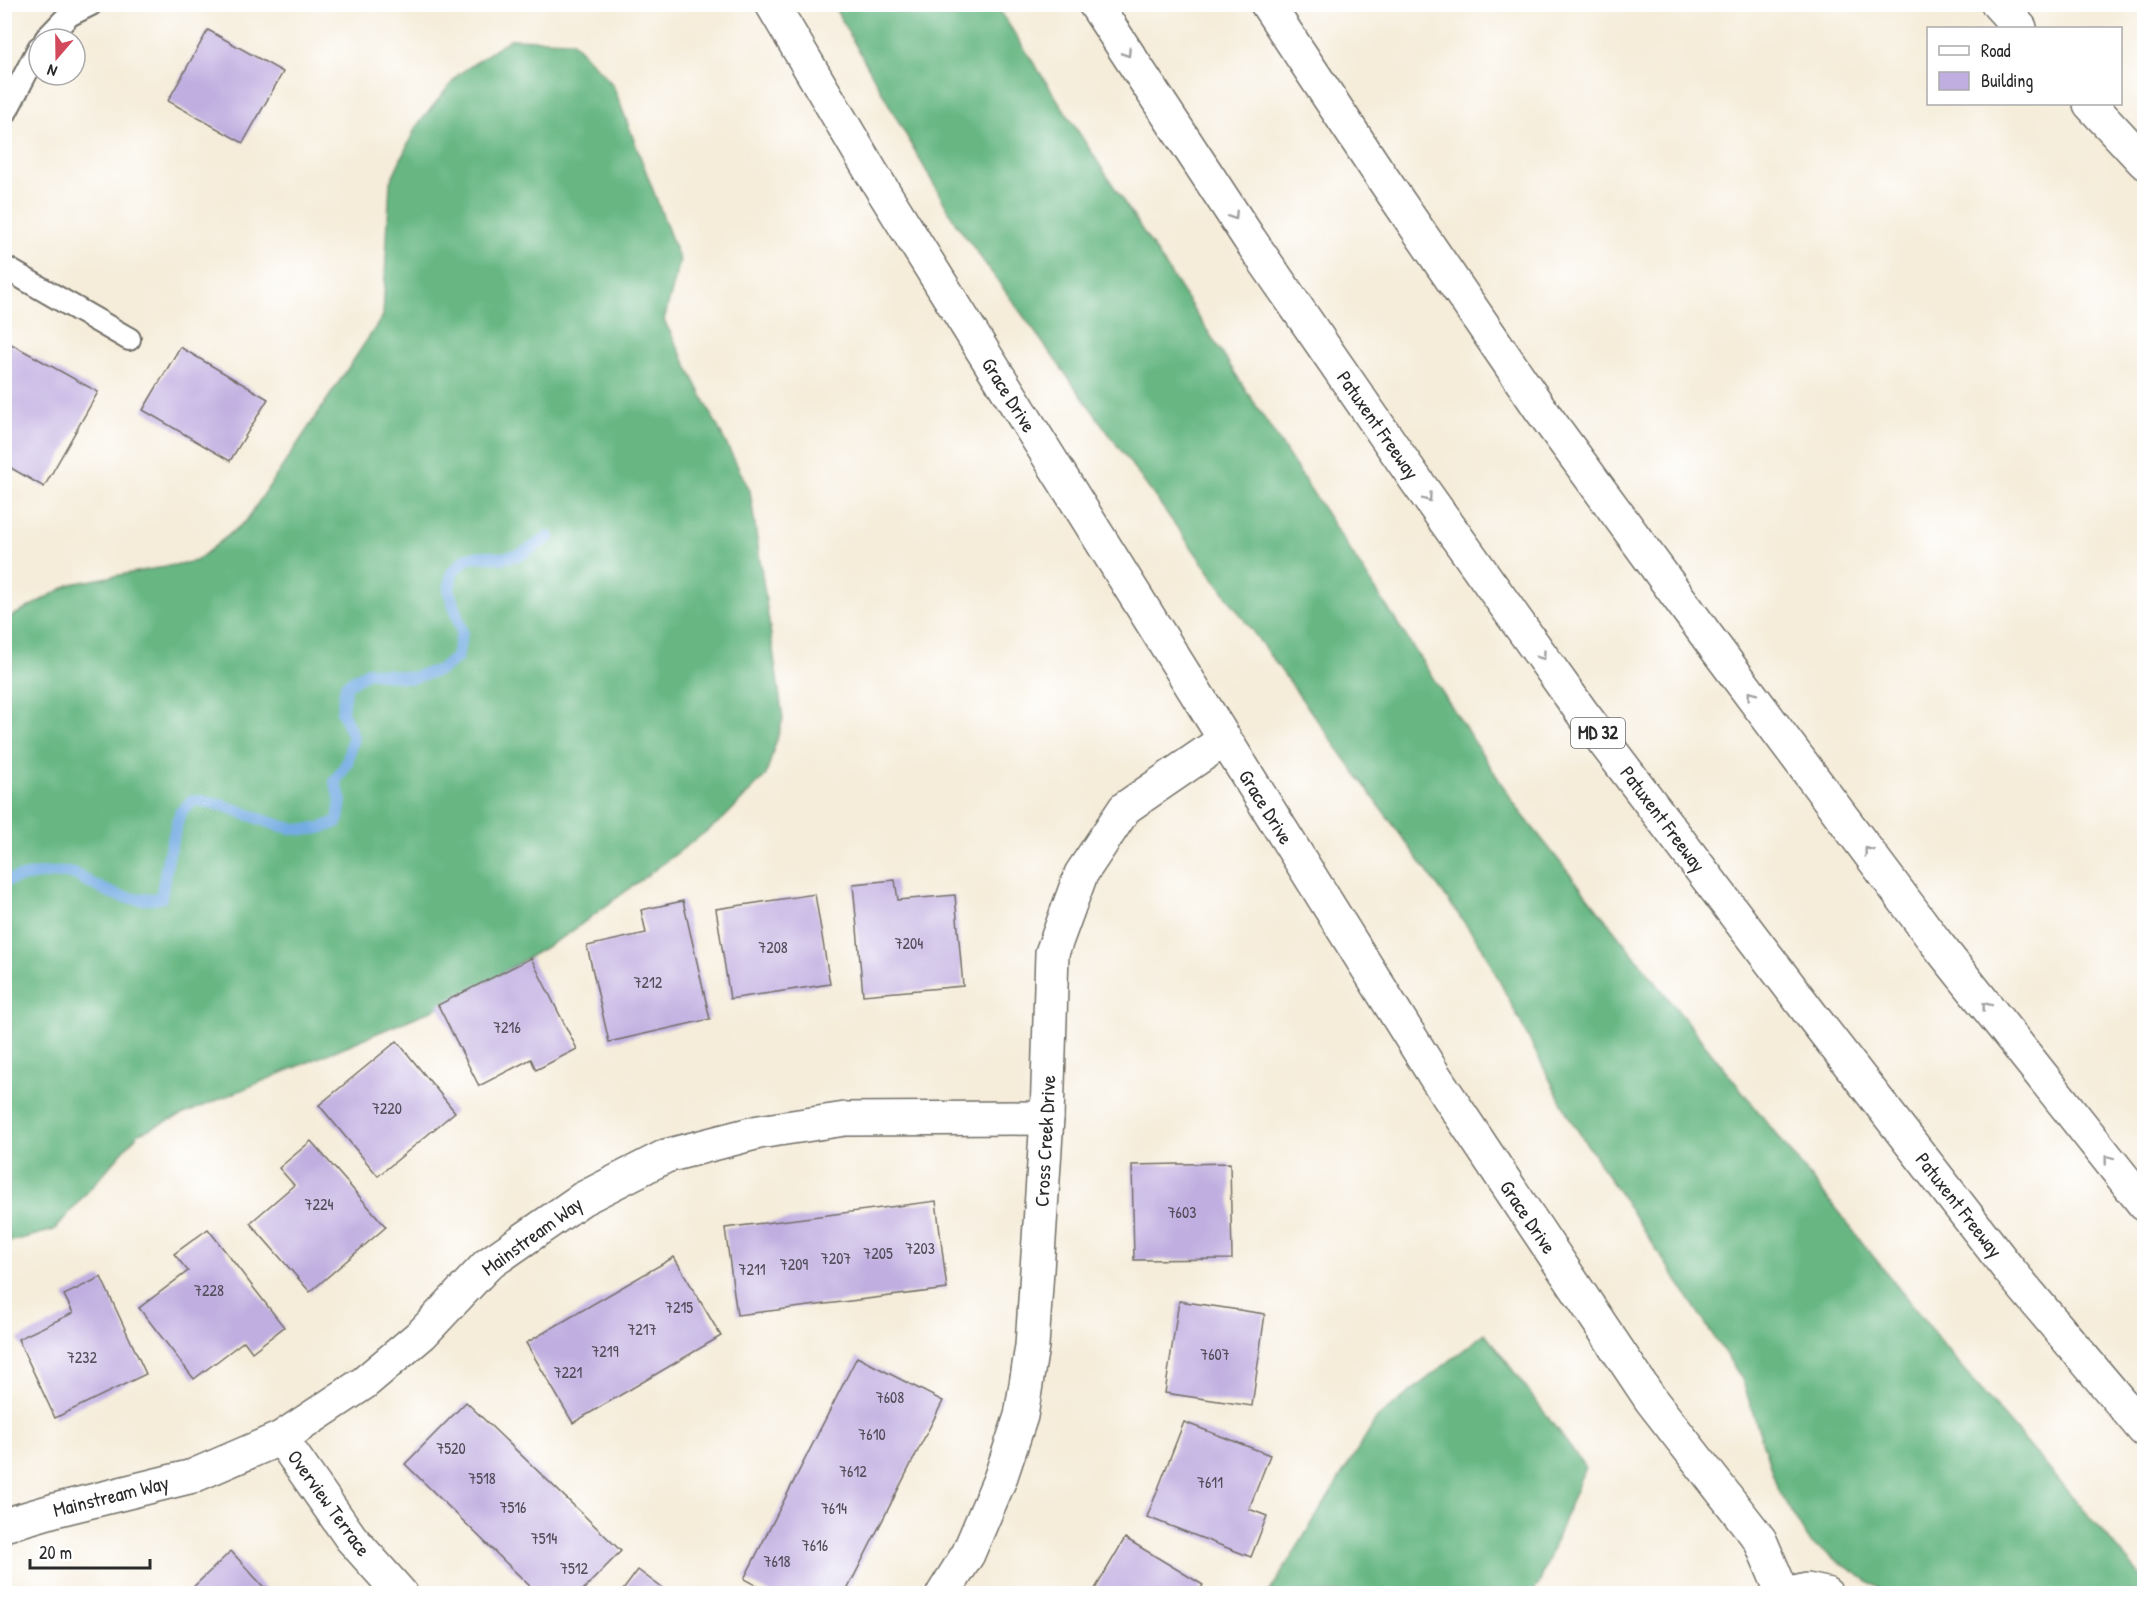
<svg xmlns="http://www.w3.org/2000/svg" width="2149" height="1598" viewBox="0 0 2149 1598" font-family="'Patrick Hand',sans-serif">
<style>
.forest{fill:#67b783;stroke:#497157;stroke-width:1.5}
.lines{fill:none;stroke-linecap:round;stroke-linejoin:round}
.stream{stroke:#74ace3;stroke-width:12}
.building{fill:#c0aee0}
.lane-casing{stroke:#726f68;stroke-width:26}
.street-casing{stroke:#726f68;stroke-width:36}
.secondary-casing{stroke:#726f68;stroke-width:36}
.highway-casing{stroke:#726f68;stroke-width:36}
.lane{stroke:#fff;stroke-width:22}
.street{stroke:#fff;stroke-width:33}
.secondary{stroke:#fff;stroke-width:33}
.highway{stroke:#fff;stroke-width:33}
.oneway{stroke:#a0a0a0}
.labels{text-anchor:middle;stroke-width:4.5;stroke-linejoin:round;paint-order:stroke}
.number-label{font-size:16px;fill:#504c58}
.shield{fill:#fff;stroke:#6b6b6b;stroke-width:1.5}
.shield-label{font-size:18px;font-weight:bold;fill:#2b2b2b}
.street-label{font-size:20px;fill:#2b2b2b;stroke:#fff}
</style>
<rect width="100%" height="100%" fill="#fff"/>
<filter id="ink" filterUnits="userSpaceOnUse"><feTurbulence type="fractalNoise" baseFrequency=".0167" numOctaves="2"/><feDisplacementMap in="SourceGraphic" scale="12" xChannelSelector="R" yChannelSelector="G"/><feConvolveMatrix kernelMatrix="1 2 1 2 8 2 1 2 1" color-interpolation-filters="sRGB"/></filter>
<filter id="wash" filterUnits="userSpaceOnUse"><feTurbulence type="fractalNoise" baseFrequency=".008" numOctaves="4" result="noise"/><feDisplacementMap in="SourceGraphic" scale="24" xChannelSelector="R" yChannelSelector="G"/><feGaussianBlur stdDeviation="1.35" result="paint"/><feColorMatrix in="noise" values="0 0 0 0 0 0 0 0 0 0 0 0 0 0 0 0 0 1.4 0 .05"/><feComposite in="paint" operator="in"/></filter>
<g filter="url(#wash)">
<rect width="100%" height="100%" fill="#f5ecd9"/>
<g class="forest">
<polygon points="833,5 996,5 1518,809 1958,1363 2144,1580 2144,1593 1886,1593 1810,1543 1778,1490 1742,1379 1569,1117 1482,947 955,222"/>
<polygon points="510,39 572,41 613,85 680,261 664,320 750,491 783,719 766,775 723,819 568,934 456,1000 139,1133 54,1230 5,1243 5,620 71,584 196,561 246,521 383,316 390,182 416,127 459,74"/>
<polygon points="1485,1333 1585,1467 1539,1584 1532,1593 1269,1593 1377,1418"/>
</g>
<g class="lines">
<path class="stream" d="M4 881C22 876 56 870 74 874 80 876 88 882 94 885 117 897 135 902 161 898L169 853 180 813 192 801C241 799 288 849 338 821L341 800 335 782 347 763 353 737 342 711 346 685 368 672 411 678 440 670 457 657 462 632 449 591 452 573 467 558 484 556 501 558 520 555 549 537"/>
</g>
<g id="blocks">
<g class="building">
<polygon points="208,30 283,72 243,143 168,101"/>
<polygon points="4,340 98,392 44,487 4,464"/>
<polygon points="180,347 268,399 230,461 143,410"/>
<polygon points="895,880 898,900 955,895 963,986 863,995 853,884"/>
<polygon points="815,894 830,984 730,999 716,909"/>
<polygon points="683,901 710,1019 609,1042 587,946 646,933 641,910"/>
<polygon points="531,958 577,1049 536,1070 531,1059 479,1086 438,1005"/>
<polygon points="397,1041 455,1112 378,1176 319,1105"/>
<polygon points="311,1141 386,1227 310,1292 250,1223 294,1185 279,1168"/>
<polygon points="1230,1163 1232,1259 1134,1260 1132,1165"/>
<polygon points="936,1201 947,1289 737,1315 725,1228"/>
<polygon points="208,1229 284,1327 252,1352 244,1341 194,1379 139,1308 188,1271 174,1254"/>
<polygon points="674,1257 721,1336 573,1423 526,1343"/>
<polygon points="101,1277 146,1374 55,1418 18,1339 73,1313 64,1295"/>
<polygon points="1179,1301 1265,1314 1252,1406 1165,1393"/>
<polygon points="857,1357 943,1401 845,1594 772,1594 744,1579"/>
<polygon points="466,1402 621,1551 579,1594 538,1594 405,1464"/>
<polygon points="1184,1422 1270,1455 1249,1509 1267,1516 1251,1557 1147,1517"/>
<polygon points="1125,1538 1203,1585 1197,1594 1092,1594"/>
<polygon points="231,1551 270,1594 186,1594"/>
<polygon points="638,1570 670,1594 620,1594"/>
</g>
</g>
</g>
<g filter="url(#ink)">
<use href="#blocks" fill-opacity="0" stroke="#726f68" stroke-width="1.5"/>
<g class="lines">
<g class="lane-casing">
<g id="lane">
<polyline points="46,39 69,15 91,4"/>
<polyline points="4,115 39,48"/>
<polyline points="4,267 129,339"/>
</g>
</g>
<g class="street-casing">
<g id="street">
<polyline points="281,1438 351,1538 401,1594"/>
<polyline points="4,1525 55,1510 193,1476 281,1438 364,1383 422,1334 487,1265 582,1199 666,1156 759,1132 845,1119 1047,1118"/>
<polyline points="943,1594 968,1554 1000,1479 1021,1416 1032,1346 1047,1118 1052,953 1081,874 1125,808 1224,740"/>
</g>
</g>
<g class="secondary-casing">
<g id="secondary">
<polyline points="772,4 870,170 1436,1078 1651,1400 1760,1540 1783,1594"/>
<polyline points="1998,4 2020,28"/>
<polyline points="2090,104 2144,162"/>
<polyline points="1791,1594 1807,1590 1826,1594"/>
</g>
</g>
<g class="highway-casing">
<g id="highway">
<polyline points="1095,4 1250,240 1418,483 1583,714 1809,1012 2010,1271 2144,1430"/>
<polyline points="1267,4 1377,170 1539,407 1709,639 1934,940 2144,1204"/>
</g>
</g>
<use href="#lane" class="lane"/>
<use href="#street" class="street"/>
<use href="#secondary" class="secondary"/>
<use href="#highway" class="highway"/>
</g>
<defs><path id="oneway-chevron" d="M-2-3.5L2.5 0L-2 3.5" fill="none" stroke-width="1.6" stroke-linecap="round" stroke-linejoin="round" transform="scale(1.5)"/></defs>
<g class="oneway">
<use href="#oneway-chevron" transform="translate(1127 53) rotate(57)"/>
<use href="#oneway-chevron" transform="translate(1234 216) rotate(57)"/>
<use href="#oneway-chevron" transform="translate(1428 498) rotate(54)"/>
<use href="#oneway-chevron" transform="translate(1542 656) rotate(54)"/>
<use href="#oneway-chevron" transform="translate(1751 695) rotate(-127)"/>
<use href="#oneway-chevron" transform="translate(1868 851) rotate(-127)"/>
<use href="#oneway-chevron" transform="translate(1986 1006) rotate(-128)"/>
<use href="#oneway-chevron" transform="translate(2108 1159) rotate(-128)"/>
</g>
</g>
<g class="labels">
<g class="number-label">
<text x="909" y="949">7204</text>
<text x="773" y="953">7208</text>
<text x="648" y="988">7212</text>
<text x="507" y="1033">7216</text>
<text x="387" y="1114">7220</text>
<text x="319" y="1210">7224</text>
<text x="1182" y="1218">7603</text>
<text x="920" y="1254">7203</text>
<text x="878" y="1259">7205</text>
<text x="836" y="1264">7207</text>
<text x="794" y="1270">7209</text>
<text x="752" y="1275">7211</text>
<text x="209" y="1296">7228</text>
<text x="679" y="1313">7215</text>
<text x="642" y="1335">7217</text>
<text x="605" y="1357">7219</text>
<text x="1215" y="1360">7607</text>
<text x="82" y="1363">7232</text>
<text x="568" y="1378">7221</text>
<text x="890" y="1403">7608</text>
<text x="872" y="1440">7610</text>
<text x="451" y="1454">7520</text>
<text x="853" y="1477">7612</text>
<text x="482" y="1484">7518</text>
<text x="1210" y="1488">7611</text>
<text x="513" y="1513">7516</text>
<text x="834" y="1514">7614</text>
<text x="544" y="1544">7514</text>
<text x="815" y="1551">7616</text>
<text x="777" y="1567">7618</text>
<text x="574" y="1574">7512</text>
</g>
<rect class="shield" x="1571" y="718" width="54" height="30" rx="4.5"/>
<g class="shield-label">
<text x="1598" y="739">MD 32</text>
</g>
<g class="street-label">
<text transform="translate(1009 395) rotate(58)" y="7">Grace Drive</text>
<text transform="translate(1378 425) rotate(55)" y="7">Patuxent Freeway</text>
<text transform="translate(1266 807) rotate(58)" y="7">Grace Drive</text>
<text transform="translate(1663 819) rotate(53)" y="7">Patuxent Freeway</text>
<text transform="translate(1045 1141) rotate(-87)" y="7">Cross Creek Drive</text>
<text transform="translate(1959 1205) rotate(52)" y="7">Patuxent Freeway</text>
<text transform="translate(1528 1217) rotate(56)" y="7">Grace Drive</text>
<text transform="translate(532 1236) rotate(-36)" y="7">Mainstream Way</text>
<text transform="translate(111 1496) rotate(-14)" y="7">Mainstream Way</text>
<text transform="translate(329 1503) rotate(54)" y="7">Overview Terrace</text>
</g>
</g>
<rect width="2149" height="1598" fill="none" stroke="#fff" stroke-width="24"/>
<rect x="1927" y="27" width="195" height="78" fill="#ffffff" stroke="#aaaaaa" stroke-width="1.5"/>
<rect x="1939" y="46" width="30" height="9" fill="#ffffff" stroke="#aaaaaa" stroke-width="1.5"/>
<text x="1981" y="57" font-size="18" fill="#2b2b2b">Road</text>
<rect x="1939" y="72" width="30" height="18" fill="#c0aee0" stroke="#aaaaaa" stroke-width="1.5"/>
<text x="1981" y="87" font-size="18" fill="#2b2b2b">Building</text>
<g transform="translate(57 57) rotate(200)"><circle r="28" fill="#ffffff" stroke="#aaaaaa" stroke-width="1.5"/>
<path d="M0-4.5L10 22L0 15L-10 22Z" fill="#d1495b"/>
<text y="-9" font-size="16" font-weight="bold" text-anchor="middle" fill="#2b2b2b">N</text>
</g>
<path d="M30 1559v9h120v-9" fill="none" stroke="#2b2b2b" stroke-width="3"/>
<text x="39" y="1559" font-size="18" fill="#2b2b2b" stroke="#ffffff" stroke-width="4.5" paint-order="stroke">20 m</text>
</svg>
